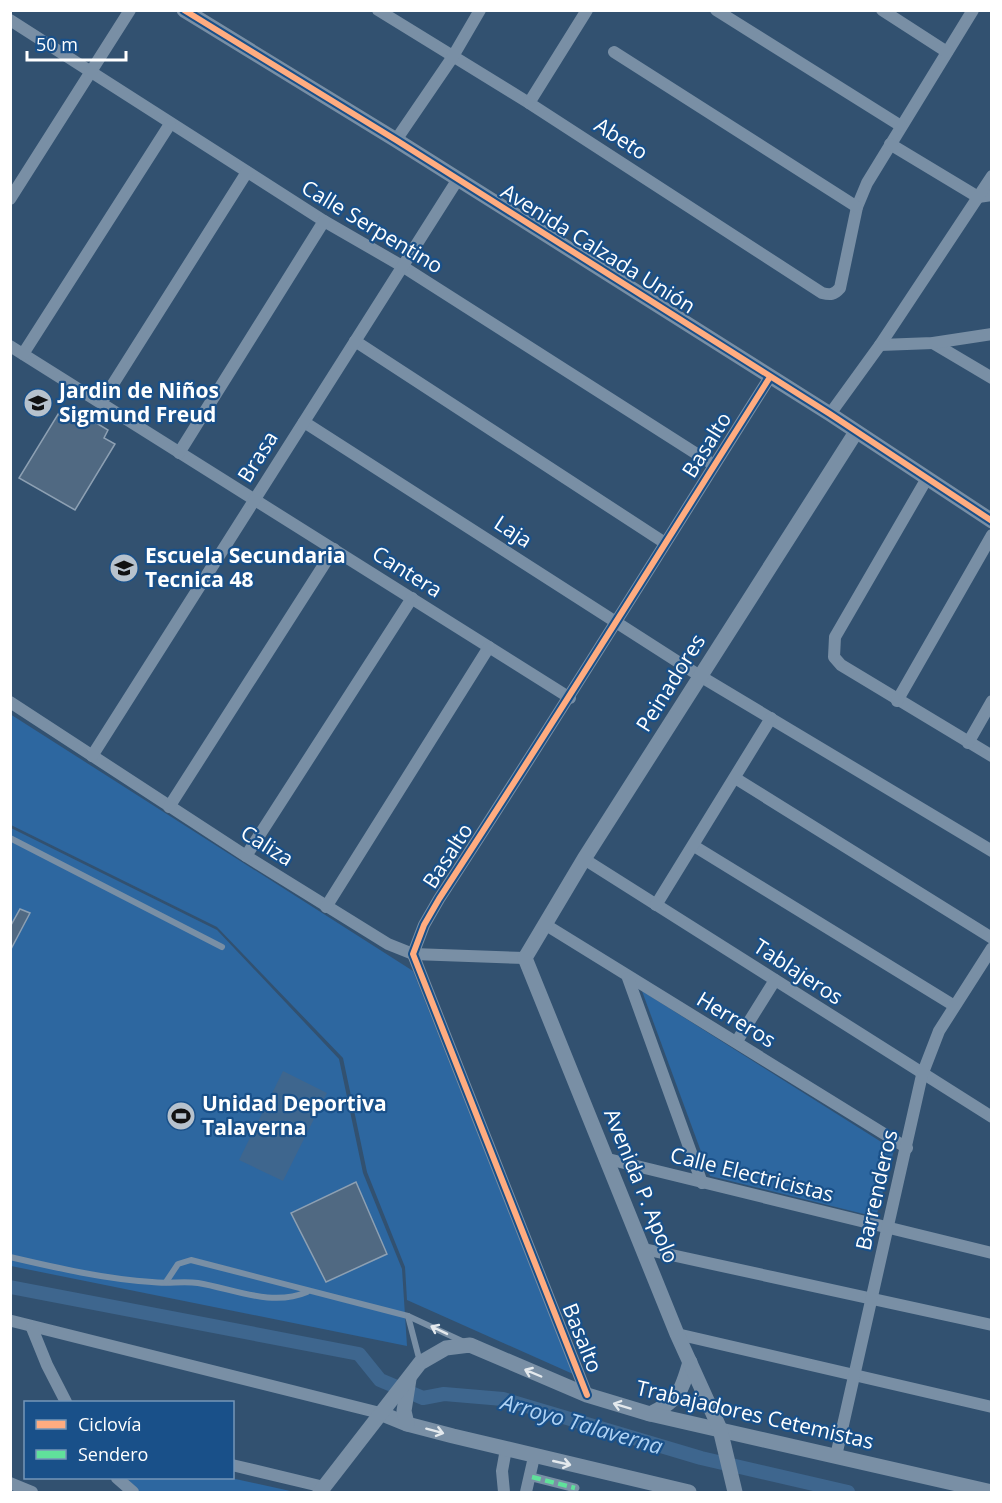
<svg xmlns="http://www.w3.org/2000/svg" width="1002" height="1503" viewBox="0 0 1002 1503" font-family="'Open Sans',sans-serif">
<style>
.green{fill:#2d67a0}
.water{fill:#3e668e}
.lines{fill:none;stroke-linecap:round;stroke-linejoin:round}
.canal{stroke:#3e668e;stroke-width:14}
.building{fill:#506982;stroke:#8da0b3;stroke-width:1.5}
.service{stroke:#798fa5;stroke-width:6}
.pedestrian{stroke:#798fa5;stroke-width:9}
.minor{stroke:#798fa5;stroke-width:12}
.tertiary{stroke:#798fa5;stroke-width:15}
.quiet{stroke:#60e19b;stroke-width:4.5;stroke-dasharray:9 4.5;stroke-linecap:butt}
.cycleway-casing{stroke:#195089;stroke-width:10}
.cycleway{stroke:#ffac80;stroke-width:6}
.oneway{stroke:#e4e9ed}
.labels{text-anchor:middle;stroke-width:4.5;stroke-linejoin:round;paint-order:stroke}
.street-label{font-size:21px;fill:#fff;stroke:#195089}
.poi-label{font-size:21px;font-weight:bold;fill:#fff;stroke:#195089;text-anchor:start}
.water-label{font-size:22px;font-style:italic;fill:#aed2f4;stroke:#195089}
</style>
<rect width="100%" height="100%" fill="#325170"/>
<g class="green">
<polygon points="10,714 413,971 573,1374 407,1300 405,1267 367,1172 343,1058 217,927 11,825"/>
<polygon points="11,828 217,930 339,1059 363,1173 402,1269 407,1346 11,1266"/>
<polygon points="642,991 894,1150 876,1217 710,1176"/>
<polygon points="127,1478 231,1478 295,1492 138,1492"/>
</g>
<polygon class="water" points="283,1071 327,1093 283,1181 239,1160"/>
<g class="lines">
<polyline class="canal" points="10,1287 359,1354 380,1380 423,1398 444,1394 503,1399 701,1458 848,1492"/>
</g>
<g class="building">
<polygon points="75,410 108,430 104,438 115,444 75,510 19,478 60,411 71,417"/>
<polygon points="20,909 30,913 10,951 10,927"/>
<polygon points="356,1182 387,1254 326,1282 291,1213"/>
</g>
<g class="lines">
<g class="service">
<polyline points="10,838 222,947"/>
<path d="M10 1257C57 1268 105 1279 152 1282 167 1284 183 1281 198 1283 234 1289 272 1307 307 1292"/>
<polyline points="166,1282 178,1264 191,1260 408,1316 464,1342"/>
<polyline points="408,1316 420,1362"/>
</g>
<polyline class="pedestrian" points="532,1477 575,1488"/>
<g class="minor">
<path d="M378 10 529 103 822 293C830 295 834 295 840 288L857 207 867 183 973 10"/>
<polyline points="716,10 901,126"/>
<polyline points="882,10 947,52"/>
<polyline points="10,20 324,221 402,266 714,465"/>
<polyline points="614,52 857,207"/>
<polyline points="529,103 587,10"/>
<polyline points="396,140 452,58 480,10"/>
<polyline points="890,144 978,197 992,195"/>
<polyline points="10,199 130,10"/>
<polyline points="355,341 665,543"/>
<polyline points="933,343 992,378"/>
<polyline points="880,345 933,343 992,334"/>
<polyline points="10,346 570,698"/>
<polyline points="23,354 170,124"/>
<polyline points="101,403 247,172"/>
<polyline points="830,414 880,345 992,176"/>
<polyline points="304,422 700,676 992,851"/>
<polyline points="179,453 324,221"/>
<polyline points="926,480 835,637 834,657 841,665 992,756"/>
<polyline points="897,701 992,535"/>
<polyline points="10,702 246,856 388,944 413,954 525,958"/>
<polyline points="968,743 992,701"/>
<polyline points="92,756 458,179"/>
<polyline points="735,778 992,938"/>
<polyline points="169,807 334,549"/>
<polyline points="694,846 953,1005"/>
<polyline points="246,856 412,598"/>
<polyline points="584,859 992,1117"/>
<polyline points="656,905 771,718"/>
<polyline points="326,907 489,647"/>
<polyline points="546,925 907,1148"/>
<polyline points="628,978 702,1183"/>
<polyline points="737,1041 775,980"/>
<polyline points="608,1159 992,1253"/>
<polyline points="644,1249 992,1325"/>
<polyline points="12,1321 380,1413"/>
<polyline points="32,1328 47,1365 66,1402"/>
<polyline points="677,1334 992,1407"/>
<path d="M587 1395 413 954 424 925 439 899C552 726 660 551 770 377"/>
<polyline points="836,1456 922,1075 939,1031 992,948"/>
<polyline points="232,1465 324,1487"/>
<polyline points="117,1478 133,1492"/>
<polyline points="10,1483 32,1492"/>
<polyline points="504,1492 502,1471 506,1449"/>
<polyline points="526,1492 534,1457"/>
</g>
<g class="tertiary">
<polyline points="184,10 396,140 830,414 992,521"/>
<polyline points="380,1413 407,1424 453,1436 689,1492"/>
<path d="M650 1414C679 1400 681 1393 690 1362"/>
<polyline points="407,1424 404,1411 409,1379"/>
<polyline points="320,1492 420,1363 446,1348 470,1345 587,1395 650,1414 992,1492"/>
<polyline points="735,1492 720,1429 677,1334 525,958 584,859 856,432"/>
</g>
<polyline class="quiet" points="532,1477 575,1488"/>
<g class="cycleway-casing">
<g id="cycleway">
<polyline points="184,10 396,140 830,414 992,521"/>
<path d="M587 1395 413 954 424 925 439 899C552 726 660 551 770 377"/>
</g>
</g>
<use href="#cycleway" class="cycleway"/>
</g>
<defs><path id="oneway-shaft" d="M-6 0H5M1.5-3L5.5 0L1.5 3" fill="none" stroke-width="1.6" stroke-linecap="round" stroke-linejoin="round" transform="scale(1.5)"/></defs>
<g class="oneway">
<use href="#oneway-shaft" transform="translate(439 1330) rotate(-154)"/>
<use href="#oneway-shaft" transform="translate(533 1373) rotate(-157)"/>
<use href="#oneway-shaft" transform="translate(622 1406) rotate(-163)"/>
<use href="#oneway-shaft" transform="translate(435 1431) rotate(15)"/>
<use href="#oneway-shaft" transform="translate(562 1463) rotate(13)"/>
</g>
<defs>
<g id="school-disc" transform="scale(1.5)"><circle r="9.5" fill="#b7c2cd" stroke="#195089"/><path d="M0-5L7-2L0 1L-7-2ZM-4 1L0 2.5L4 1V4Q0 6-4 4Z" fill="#111"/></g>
<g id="stadium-disc" transform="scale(1.5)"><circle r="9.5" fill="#b7c2cd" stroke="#195089"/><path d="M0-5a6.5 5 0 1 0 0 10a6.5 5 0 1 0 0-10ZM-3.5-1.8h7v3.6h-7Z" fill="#111"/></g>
</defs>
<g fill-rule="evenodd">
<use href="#school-disc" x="38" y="403"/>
<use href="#school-disc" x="124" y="568"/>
<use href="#stadium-disc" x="181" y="1116"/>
</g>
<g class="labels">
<g class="street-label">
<text transform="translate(621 139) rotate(33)" y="7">Abeto</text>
<text transform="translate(372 227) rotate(31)" y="7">Calle Serpentino</text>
<text transform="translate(598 249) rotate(32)" y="7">Avenida Calzada Unión</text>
<text transform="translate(707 445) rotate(-58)" y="7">Basalto</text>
<text transform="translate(258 457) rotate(-58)" y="7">Brasa</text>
<text transform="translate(513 532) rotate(33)" y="7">Laja</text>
<text transform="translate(407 572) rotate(32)" y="7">Cantera</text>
<text transform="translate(671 683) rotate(-58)" y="7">Peinadores</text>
<text transform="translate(267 846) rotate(32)" y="7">Caliza</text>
<text transform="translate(448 856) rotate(-57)" y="7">Basalto</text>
<text transform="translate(798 972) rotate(33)" y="7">Tablajeros</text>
<text transform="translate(736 1020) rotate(31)" y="7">Herreros</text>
<text transform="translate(752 1175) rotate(14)" y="7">Calle Electricistas</text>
<text transform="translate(641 1186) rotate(68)" y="7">Avenida P. Apolo</text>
<text transform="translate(877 1190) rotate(-77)" y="7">Barrenderos</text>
<text transform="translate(582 1338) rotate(68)" y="7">Basalto</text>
<text transform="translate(755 1415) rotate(13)" y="7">Trabajadores Cetemistas</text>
</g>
<g class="poi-label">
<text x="59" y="398">Jardin de Niños<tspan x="59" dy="24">Sigmund Freud</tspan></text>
<text x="145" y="563">Escuela Secundaria<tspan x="145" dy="24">Tecnica 48</tspan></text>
<text x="202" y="1111">Unidad Deportiva<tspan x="202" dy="24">Talaverna</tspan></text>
</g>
<g class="water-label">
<text transform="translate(582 1424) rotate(16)" y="8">Arroyo Talaverna</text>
</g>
</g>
<rect width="1002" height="1503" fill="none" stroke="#ffffff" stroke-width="24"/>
<rect x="24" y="1401" width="210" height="78" fill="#195089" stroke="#7596b8" stroke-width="1.5"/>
<rect x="36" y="1420" width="30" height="9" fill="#ffac80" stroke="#7596b8" stroke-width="1.5"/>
<text x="78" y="1431" font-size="18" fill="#ffffff">Ciclovía</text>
<rect x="36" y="1450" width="30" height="9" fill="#60e19b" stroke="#7596b8" stroke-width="1.5"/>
<text x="78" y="1461" font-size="18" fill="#ffffff">Sendero</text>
<path d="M27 51v9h99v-9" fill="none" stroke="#ffffff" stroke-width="3"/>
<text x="36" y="51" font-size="18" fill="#ffffff" stroke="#195089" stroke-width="4.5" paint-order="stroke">50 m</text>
</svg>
